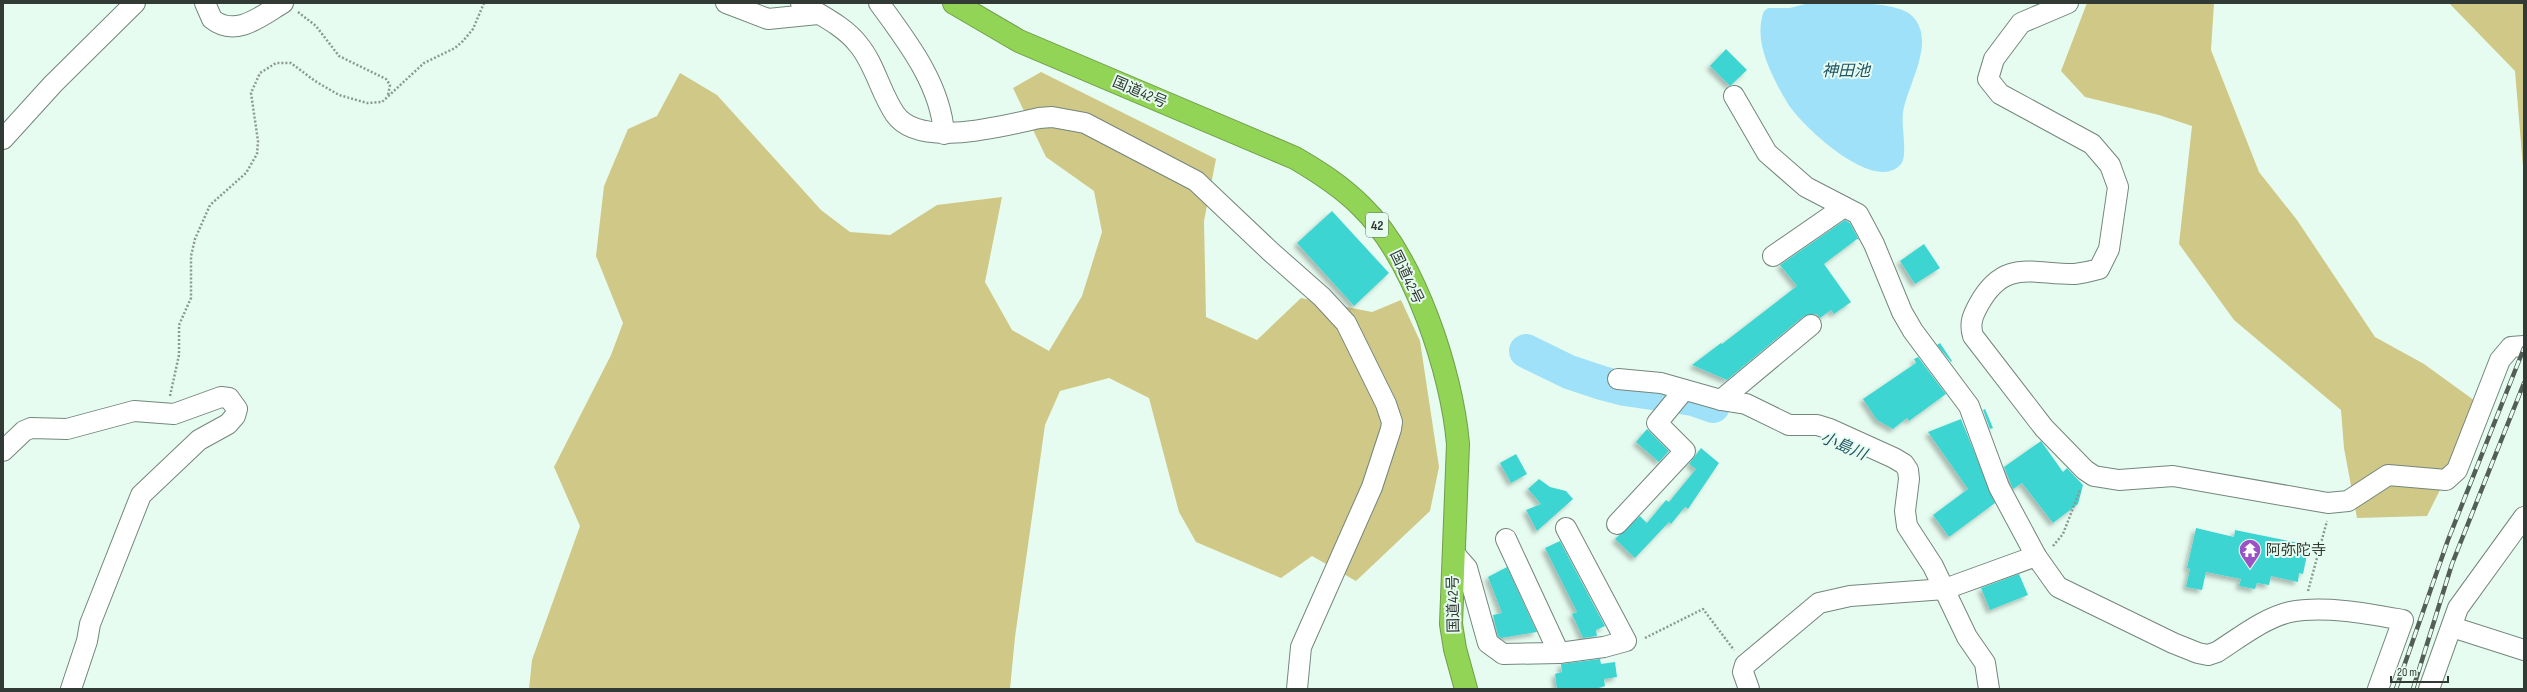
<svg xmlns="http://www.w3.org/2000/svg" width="2527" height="692" viewBox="0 0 2527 692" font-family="'Sofia Sans Condensed','Noto Sans JP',sans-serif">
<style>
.green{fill:#d0c886}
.water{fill:#9fe1f8}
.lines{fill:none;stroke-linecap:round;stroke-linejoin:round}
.river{stroke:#9fe1f8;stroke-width:34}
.building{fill:#3ed5d1;filter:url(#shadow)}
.street-casing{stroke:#73867c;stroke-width:22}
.highway-casing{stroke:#709e4b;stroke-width:24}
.path{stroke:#8b9991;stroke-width:2.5;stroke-dasharray:2 2;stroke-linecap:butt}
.street{stroke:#fff;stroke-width:20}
.highway{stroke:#92d456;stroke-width:22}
.rail-casing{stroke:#545e59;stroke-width:4.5}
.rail{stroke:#e7fcf0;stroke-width:3;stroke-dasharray:9;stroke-linecap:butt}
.labels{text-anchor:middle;stroke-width:4;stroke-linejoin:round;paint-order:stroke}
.shield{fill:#e7fcf0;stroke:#68746e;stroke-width:1}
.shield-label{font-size:14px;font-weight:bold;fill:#323a36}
.street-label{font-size:15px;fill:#323a36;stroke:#e7fcf0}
.poi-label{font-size:15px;fill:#323a36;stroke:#e7fcf0;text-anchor:start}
.water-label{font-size:16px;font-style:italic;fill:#1e5363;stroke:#e7fcf0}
</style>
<defs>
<filter id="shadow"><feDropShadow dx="-3.5" dy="3.5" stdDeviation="2" flood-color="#0004"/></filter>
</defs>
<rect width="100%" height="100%" fill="#e7fcf0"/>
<g class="green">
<polygon points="2087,3 2214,3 2211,50 2259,172 2297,220 2375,337 2424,364 2482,406 2427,516 2357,518 2344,448 2341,410 2234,320 2179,244 2192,126 2159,115 2085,97 2061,71"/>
<polygon points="2449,3 2524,3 2524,179 2515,71"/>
<polygon points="1041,72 1216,159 1204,221 1206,317 1257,340 1301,298 1372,312 1401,300 1420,341 1439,467 1430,511 1356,581 1312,556 1281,578 1196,542 1179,512 1149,398 1109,378 1060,391 1045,425 1015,637 1010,689 529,689 532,660 580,526 554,467 611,355 623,323 596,256 604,186 628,129 657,116 680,73 717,95 821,210 850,232 890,235 937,205 1002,197 985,282 1012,330 1049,351 1082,296 1102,232 1094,191 1046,157 1013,88"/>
</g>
<path class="water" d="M1809 3C1834 3 1891 0 1910 14 1939 39 1907 84 1903 113 1901 126 1908 155 1901 164 1875 195 1802 126 1788 104 1773 78 1752 42 1764 11L1768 8H1790Z"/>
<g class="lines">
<polyline class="river" points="1526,351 1569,372 1602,383 1625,389 1693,399 1713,406"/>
</g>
<g class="building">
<polygon points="1726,49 1747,70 1730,86 1710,66"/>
<polygon points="1332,211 1389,273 1354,306 1297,243"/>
<polygon points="1845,220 1850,223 1859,240 1857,239 1824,264 1851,302 1834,314 1831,310 1820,318 1817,314 1804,316 1727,380 1692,365 1721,343 1722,344 1797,286 1780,265"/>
<polygon points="1924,244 1940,268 1915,284 1900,261"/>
<polygon points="1940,343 1952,361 1951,362 1937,345"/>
<polygon points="1918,357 1946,394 1909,421 1907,418 1893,429 1877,420 1863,399 1916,363 1914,359"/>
<polygon points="1985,409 1993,428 1990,429 1983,410"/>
<polygon points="1961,419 1995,503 1949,537 1933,515 1968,489 1928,432"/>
<polygon points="1647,429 1669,451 1659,462 1636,442"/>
<polygon points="2041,441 2063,472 2067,468 2083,485 2078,504 2053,523 2022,483 2013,489 2004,467"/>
<polygon points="1701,448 1719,463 1688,509 1685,507 1671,524 1669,522 1635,558 1615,539 1640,516 1647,523 1666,500 1669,502 1696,469 1689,464"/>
<polygon points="1516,454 1527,474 1511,483 1500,463"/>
<polygon points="1539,479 1550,487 1566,491 1573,499 1537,531 1526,510 1541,504 1528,489"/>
<polygon points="2196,528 2234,537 2235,530 2309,545 2303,574 2299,573 2298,582 2271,576 2269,585 2257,583 2255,589 2239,586 2241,579 2206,572 2202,590 2186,587 2190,569 2187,568"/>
<polygon points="1560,541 1605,626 1596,630 1597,636 1583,638 1572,614 1577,612 1545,548"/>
<polygon points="1507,567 1537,632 1501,638 1498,636 1493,615 1502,613 1488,577"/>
<polygon points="2019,574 2028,595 1990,610 1981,588"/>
<polygon points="1600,659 1601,664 1615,662 1617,677 1604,679 1605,686 1595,689 1557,689 1555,674 1562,672 1561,664"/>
</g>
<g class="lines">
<g class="street-casing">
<g id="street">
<path d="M205 3 212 19C236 38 261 16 283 3"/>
<polyline points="726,3 768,19 818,14"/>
<path d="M801 3C820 15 844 26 858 44 875 64 880 92 895 114 919 149 1003 126 1039 118L1052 117 1085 123 1196 181 1271 252 1322 297 1346 323 1386 404 1392 422 1391 429 1372 487 1301 647 1297 689"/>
<path d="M879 3C907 41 941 85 944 134"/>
<path d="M2068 3 2021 23 1994 59 1988 79 2000 94 2092 144 2110 165 2118 187 2109 249 2099 269C2092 271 2083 273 2075 274 2034 275 2005 257 1979 304 1973 315 1969 323 1973 336L2044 428 2085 470 2094 476 2119 480 2173 476 2328 503 2348 501 2388 475 2446 480 2457 470 2500 360 2511 347 2524 346"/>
<path d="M1734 96 1767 153 1806 187 1858 214 1874 244 1902 312 1913 331 1969 406 1999 487 2036 556 2058 587 2173 643 2198 653 2208 655 2217 652C2239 638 2264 618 2290 612 2324 605 2370 614 2403 620L2378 689"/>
<polyline points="3,139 53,84 135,3"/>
<polyline points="1773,256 1844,207"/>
<polyline points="1618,379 1661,383 1721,400 1746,404 1789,425 1817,425 1830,429 1894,458 1904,464 1908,470 1909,479 1905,511 1907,526 1933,566 1967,637 1985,663 1989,689"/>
<polyline points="1721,400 1811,325"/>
<polyline points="3,451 24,431 31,428 67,429 134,411 174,414 221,397 229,398 237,409 235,416 228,424 199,440 141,495 90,624 87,641 71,689"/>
<polyline points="1617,524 1685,451 1657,423 1684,390"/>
<polyline points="1506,539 1559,653"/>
<polyline points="1453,552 1467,568 1488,643 1503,654 1559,653 1604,647 1626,641 1566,528"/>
<polyline points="2452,627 2524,650"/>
<polyline points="1749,689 1743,672 1745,665 1819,603 1850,596 1945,589 2036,556"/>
<polyline points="2429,689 2458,608 2524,517"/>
</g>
</g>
<g class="highway-casing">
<path id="highway" d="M954 3 1019 41 1295 158C1319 172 1341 186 1361 206 1414 257 1452 372 1458 444L1451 624 1455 649 1466 689"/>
</g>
<g class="path">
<polyline points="298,12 316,26 339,56 386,79 390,85 388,95"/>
<polyline points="170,396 179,355 179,325 191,298 191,256 195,239 210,205 246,173 257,154 258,141 251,93 260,73 276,63 291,63 315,81 339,95 367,103 382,102 424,63 455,48 463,41 473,29 484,3"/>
<polyline points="2053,546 2063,534 2080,490"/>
<polyline points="2308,591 2327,521"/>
<polyline points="1645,638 1703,609 1734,650"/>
</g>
<use href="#street" class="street"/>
<use href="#highway" class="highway"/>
<g class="rail-casing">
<g id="rail">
<polyline points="2396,689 2448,540 2524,348"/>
<polyline points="2413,689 2452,564 2524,383"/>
</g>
</g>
<use href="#rail" class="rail"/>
</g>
<defs>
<g id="temple-pin" transform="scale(1.15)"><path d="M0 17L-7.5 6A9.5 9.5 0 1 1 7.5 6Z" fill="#9b52c5" stroke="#e7fcf0"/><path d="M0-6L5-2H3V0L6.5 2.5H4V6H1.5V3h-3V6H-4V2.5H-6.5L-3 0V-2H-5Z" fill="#fff"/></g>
</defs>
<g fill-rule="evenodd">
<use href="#temple-pin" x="2250" y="550"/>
</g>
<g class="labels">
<rect class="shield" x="1366" y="213" width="22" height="24" rx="3"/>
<g class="shield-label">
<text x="1377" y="230">42</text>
</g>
<g class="street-label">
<text transform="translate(1140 92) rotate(23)" y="5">国道42号</text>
<text transform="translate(1407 277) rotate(64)" y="5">国道42号</text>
<text transform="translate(1453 604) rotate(-91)" y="5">国道42号</text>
</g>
<g class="poi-label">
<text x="2266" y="555">阿弥陀寺</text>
</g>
<g class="water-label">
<text x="1846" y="76">神田池</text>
<text transform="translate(1844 445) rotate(23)" y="6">小島川</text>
</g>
</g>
<rect width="2527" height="692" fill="none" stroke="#323a36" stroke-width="8"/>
<path d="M2391 676v6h57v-6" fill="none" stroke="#323a36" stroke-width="2"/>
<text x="2397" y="676" font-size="12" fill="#323a36" stroke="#e7fcf0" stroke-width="3" paint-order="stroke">20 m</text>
</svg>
